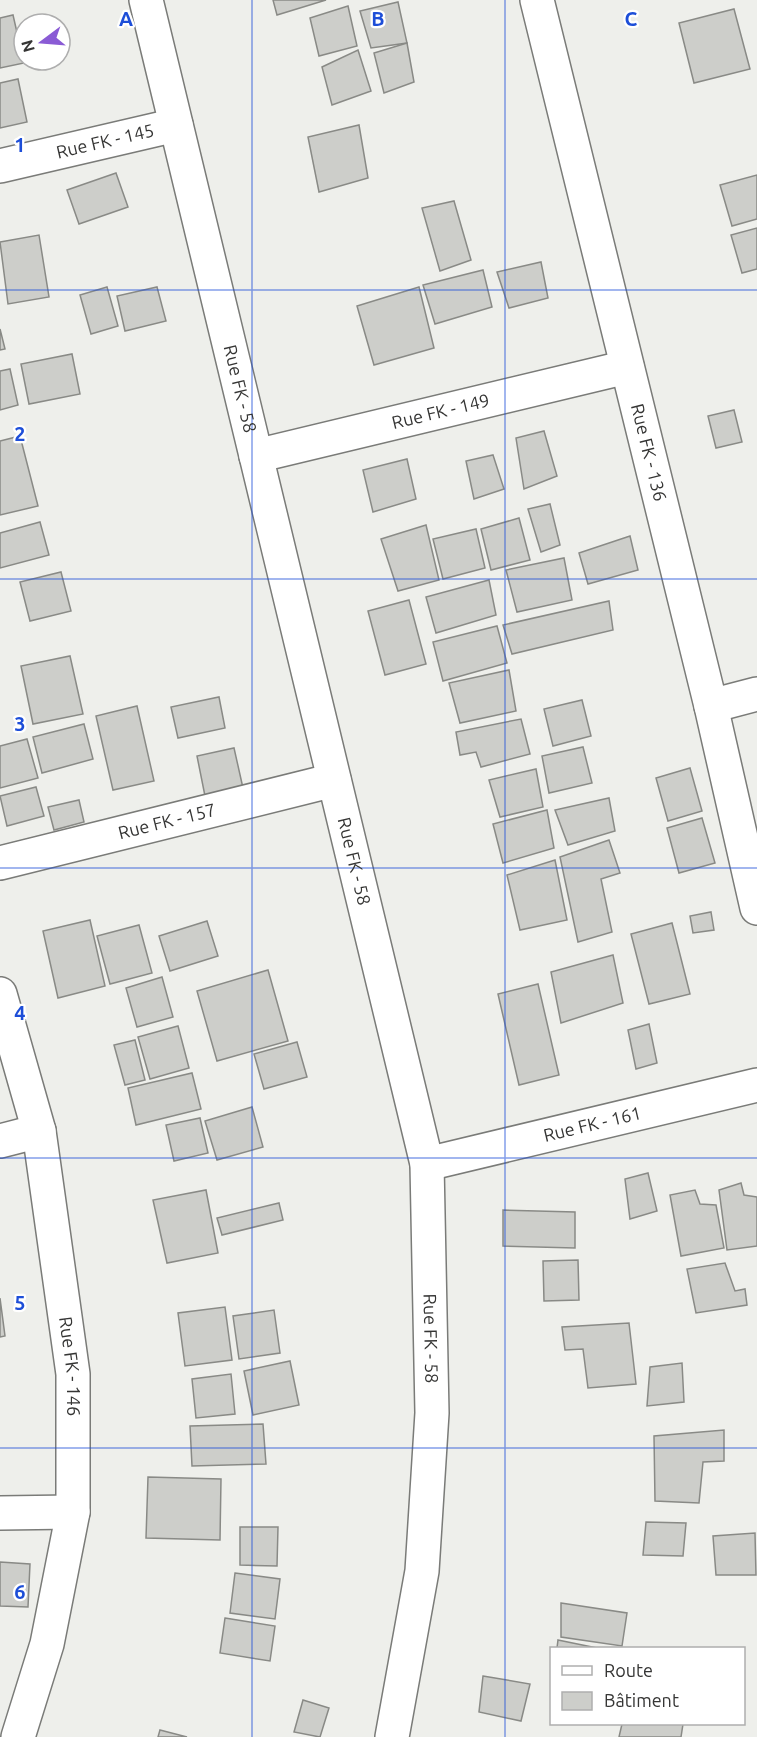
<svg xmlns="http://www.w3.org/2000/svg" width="757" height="1737" viewBox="0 0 757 1737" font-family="Ubuntu,sans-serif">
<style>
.building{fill:#cdceca;stroke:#898a86;stroke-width:1.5}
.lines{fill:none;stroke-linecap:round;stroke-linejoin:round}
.minor-casing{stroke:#7a7b78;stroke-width:36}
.minor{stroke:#fff;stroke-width:33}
.grid{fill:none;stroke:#1d4ed8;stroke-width:1.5;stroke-opacity:0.55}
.labels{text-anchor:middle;stroke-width:4.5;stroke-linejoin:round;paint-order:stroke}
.street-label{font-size:18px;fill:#353534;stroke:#fff}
.grid-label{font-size:20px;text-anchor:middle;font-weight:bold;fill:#1d4ed8;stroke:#fff;stroke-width:4.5;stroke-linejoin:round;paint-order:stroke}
</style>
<rect width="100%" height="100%" fill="#eeefeb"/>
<g class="building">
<polygon points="273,0 326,0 277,15"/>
<polygon points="398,2 407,43 371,48 360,11"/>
<polygon points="348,6 357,46 319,56 310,18"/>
<polygon points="734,9 750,69 694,83 679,23"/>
<polygon points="13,15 24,63 0,68 0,18"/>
<polygon points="407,43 414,82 384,93 374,53"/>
<polygon points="358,50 371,91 332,105 322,67"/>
<polygon points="18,79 27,122 0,128 0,83"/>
<polygon points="359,125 368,178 319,192 308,137"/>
<polygon points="116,173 128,207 79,224 67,190"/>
<polygon points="757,175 757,219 732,226 720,185"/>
<polygon points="454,201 471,260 440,271 422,208"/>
<polygon points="757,228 757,269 742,273 731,235"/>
<polygon points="39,235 49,297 8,304 0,242"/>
<polygon points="541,262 548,298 509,308 497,272"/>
<polygon points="483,270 492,307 435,324 423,285"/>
<polygon points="107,287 118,326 91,334 80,295"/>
<polygon points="157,287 166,321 125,331 117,296"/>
<polygon points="419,287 434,348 374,365 357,306"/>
<polygon points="0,329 5,349 0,350"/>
<polygon points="72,354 80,394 29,404 21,364"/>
<polygon points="10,369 18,405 0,410 0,371"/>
<polygon points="734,410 742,442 716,448 708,416"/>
<polygon points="544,431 557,476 524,489 516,438"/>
<polygon points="20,436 38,506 0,515 0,441"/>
<polygon points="493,455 504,489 474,499 466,461"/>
<polygon points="407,459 416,499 373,512 363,470"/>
<polygon points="550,504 560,545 541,552 528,509"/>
<polygon points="519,518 530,560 491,570 481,529"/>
<polygon points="40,522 49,555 0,568 0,533"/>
<polygon points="426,525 439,580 398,591 381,539"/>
<polygon points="476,529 485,568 443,579 433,539"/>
<polygon points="630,536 638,570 588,584 579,553"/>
<polygon points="564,558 572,600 517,612 506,570"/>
<polygon points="61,572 71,611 30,621 20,582"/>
<polygon points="489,580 496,615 436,633 426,597"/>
<polygon points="409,600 426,664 385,675 368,611"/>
<polygon points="609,601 613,630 512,654 503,625"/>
<polygon points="497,626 507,663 443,681 433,642"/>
<polygon points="70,656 83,714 33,724 21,666"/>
<polygon points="509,670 516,711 460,723 449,683"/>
<polygon points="219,697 225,728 178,738 171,707"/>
<polygon points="582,700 591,736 553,746 544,709"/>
<polygon points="137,706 154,781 113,790 96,716"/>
<polygon points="521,719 530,754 481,767 476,752 460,755 456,732"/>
<polygon points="84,724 93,759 42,773 33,737"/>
<polygon points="27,739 38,778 0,788 0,746"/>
<polygon points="583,747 592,783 549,793 542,756"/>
<polygon points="234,748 243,788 205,796 197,756"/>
<polygon points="690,768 702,811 668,821 656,778"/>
<polygon points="536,769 543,807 500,817 489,780"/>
<polygon points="36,787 44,816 7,826 0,796"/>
<polygon points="609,798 615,831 568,845 555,810"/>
<polygon points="79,800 84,822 54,830 48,807"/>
<polygon points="547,810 554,848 503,863 493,824"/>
<polygon points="702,818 715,863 679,873 667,828"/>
<polygon points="609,840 620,873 601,879 612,932 578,942 560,857"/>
<polygon points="555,860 567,920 520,930 507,875"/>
<polygon points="711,912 714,930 693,933 690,916"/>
<polygon points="90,920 105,986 58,998 43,931"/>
<polygon points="207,921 218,956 170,971 159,936"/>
<polygon points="672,923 690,994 649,1004 631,934"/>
<polygon points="139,925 152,973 110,984 97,936"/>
<polygon points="613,955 623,1003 561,1023 551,972"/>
<polygon points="268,970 288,1041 217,1061 197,991"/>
<polygon points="162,977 173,1017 137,1027 126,988"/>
<polygon points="538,984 559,1075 519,1085 498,994"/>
<polygon points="649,1024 657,1063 636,1069 628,1030"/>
<polygon points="178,1026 189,1068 150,1079 138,1037"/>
<polygon points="135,1040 145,1080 125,1085 114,1045"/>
<polygon points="297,1042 307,1077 264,1089 254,1054"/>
<polygon points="192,1073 201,1109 136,1125 128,1088"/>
<polygon points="252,1107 263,1147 217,1160 205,1121"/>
<polygon points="200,1118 208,1153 174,1161 166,1125"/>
<polygon points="648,1173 657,1211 630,1219 625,1179"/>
<polygon points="741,1183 744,1195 757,1197 757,1246 727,1250 719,1190"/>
<polygon points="206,1190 218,1253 167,1263 153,1200"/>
<polygon points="695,1190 700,1204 716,1205 724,1248 681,1256 670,1195"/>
<polygon points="279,1203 283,1220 222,1235 217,1218"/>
<polygon points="503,1210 575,1212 575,1248 503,1246"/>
<polygon points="578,1260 579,1300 544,1301 543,1261"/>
<polygon points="725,1263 735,1291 745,1289 747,1305 696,1313 687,1269"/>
<polygon points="0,1298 5,1336 0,1337"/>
<polygon points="225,1307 232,1360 185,1366 178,1313"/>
<polygon points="274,1310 280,1353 239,1359 233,1316"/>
<polygon points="629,1323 636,1384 588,1388 583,1349 565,1350 562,1327"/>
<polygon points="290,1361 299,1405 253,1415 244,1371"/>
<polygon points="682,1363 684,1402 647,1406 650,1367"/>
<polygon points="231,1374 235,1414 196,1418 192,1379"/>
<polygon points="263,1424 266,1464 192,1466 190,1426"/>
<polygon points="724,1430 724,1461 703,1462 699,1503 655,1501 654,1436"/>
<polygon points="148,1477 221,1479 220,1540 146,1538"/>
<polygon points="646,1522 686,1523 683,1556 643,1555"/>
<polygon points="240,1527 278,1527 277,1566 240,1565"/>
<polygon points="755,1533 756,1575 716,1575 713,1536"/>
<polygon points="0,1562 30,1564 28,1607 0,1606"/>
<polygon points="235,1573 280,1579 275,1619 230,1613"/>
<polygon points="561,1603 627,1613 622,1646 561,1637"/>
<polygon points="225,1618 275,1626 270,1661 220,1653"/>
<polygon points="558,1640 597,1648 557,1648"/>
<polygon points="483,1676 530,1684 521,1721 479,1712"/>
<polygon points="303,1700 329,1708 320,1737 294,1732"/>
<polygon points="622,1724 683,1724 681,1737 619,1737"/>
<polygon points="160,1730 187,1737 158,1737"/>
</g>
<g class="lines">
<g class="minor-casing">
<g id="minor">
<path id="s1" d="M146 0 427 1164 432 1413 422 1571 392 1737"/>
<path id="s2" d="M537 0 711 706 757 908"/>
<path id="s3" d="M0 166 176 125"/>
<path id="s4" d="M256 456 627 367"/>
<polyline points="711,706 757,694"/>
<path id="s5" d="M0 863 334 780"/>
<path id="s6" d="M0 994 39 1131 73 1374V1512L47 1644 18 1737"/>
<polyline points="0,1141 39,1131"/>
<path id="s7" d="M427 1164 757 1085"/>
<polyline points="0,1513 73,1512"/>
</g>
</g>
<use href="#minor" class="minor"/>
</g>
<path class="grid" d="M252 0V1737M505 0V1737M0 290H757M0 579H757M0 868H757M0 1158H757M0 1448H757"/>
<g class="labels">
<g class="street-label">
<text dy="6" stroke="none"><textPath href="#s3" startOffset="108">Rue FK - 145</textPath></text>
<text dy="6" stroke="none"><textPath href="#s1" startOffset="400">Rue FK - 58</textPath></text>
<text dy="6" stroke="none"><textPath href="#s4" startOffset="190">Rue FK - 149</textPath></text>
<text dy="6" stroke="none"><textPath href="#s2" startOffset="466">Rue FK - 136</textPath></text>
<text dy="6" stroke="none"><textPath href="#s5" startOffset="172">Rue FK - 157</textPath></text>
<text dy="6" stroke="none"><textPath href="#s1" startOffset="886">Rue FK - 58</textPath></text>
<text dy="6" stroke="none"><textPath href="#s7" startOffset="170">Rue FK - 161</textPath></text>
<text dy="6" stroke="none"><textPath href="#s1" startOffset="1372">Rue FK - 58</textPath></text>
<text dy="6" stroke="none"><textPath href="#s6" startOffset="380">Rue FK - 146</textPath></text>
</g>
</g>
<g class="grid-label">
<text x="126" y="26">A</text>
<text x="378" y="26">B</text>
<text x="631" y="26">C</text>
<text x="20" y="152">1</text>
<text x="20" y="441">2</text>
<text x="20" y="731">3</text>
<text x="20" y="1020">4</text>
<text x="20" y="1310">5</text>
<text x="20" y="1599">6</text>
</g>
<rect x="550" y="1647" width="195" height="78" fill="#ffffff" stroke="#aeaeae" stroke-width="1.5"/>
<rect x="562" y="1666" width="30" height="9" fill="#ffffff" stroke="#aeaeae" stroke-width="1.5"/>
<text x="604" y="1677" font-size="18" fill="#353534">Route</text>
<rect x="562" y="1692" width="30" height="18" fill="#cdceca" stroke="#aeaeae" stroke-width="1.5"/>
<text x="604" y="1707" font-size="18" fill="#353534">Bâtiment</text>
<g transform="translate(42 42) rotate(254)"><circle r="28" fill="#ffffff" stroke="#aeaeae" stroke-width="1.5"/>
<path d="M0-4.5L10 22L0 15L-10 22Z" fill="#8a5bd5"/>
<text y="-9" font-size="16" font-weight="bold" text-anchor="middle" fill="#353534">N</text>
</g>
</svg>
